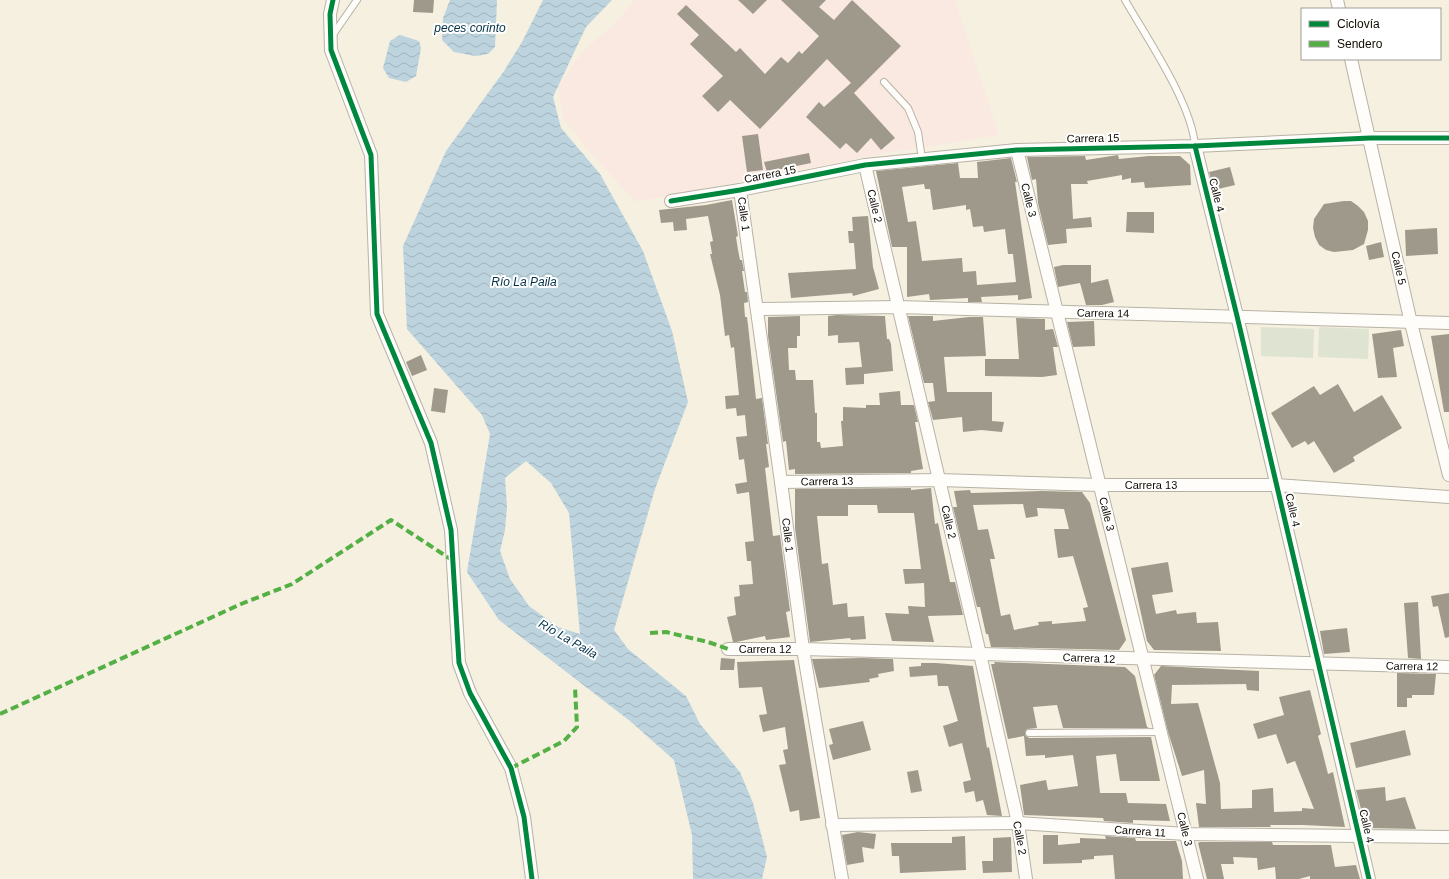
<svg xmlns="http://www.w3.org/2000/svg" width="1449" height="879" viewBox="0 0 1449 879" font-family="Helvetica,sans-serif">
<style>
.education{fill:#fae9e0}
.pitch{fill:#dee4d1}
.water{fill:url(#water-waves);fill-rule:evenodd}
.building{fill:#9f998c;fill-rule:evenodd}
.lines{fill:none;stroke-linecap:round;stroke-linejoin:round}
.lane-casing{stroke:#b7b2a5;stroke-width:8}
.street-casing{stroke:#b7b2a5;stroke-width:14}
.lane{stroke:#fefdfa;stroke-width:6}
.street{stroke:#fefdfa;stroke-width:12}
.quiet{stroke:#54b044;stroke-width:4;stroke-dasharray:8 4;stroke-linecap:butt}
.cycleway-casing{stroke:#fff;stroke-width:8}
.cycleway{stroke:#00873e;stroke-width:5}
.labels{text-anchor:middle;stroke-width:4;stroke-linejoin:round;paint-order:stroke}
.street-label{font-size:11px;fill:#100b02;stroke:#fff}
.water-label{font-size:12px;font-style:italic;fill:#013047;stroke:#fff}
</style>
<defs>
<pattern id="water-waves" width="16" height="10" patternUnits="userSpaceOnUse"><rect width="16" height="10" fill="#bdd3de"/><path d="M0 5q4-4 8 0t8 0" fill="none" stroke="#a1b4bd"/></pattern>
</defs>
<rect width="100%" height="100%" fill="#f6f0e0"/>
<polygon class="education" points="635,0 955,0 999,135 876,155 636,202 591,153 564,120 558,87 582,52 614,24"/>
<g class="pitch">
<polygon points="1261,327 1314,329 1313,358 1261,356"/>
<polygon points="1319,327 1369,329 1368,359 1318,357"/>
</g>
<g class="water">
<polygon points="450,0 497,0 495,47 488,54 475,56 454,52 442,40 443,18"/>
<path d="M543 0H612L586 27 553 97 561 128 600 174 643 251 672 331 688 402 655 489 614 630 628 649 686 696 700 724 740 772 753 803 767 857 762 879H693L692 835 674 760 630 721 499 620 467 572 490 434 482 415 407 329 403 246 446 151 504 71 522 42ZM526 461 551 483 569 513 580 634 558 627 529 606 510 579 500 551 505 530 507 507 505 478Z"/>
<polygon points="400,35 419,41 421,48 416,76 406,82 389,78 383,68 390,41"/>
</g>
<g class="building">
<polygon points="414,0 434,0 433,13 413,12"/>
<polygon points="738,0 767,0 753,14"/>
<polygon points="781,0 826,0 819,7 834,20 852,0 901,46 854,93 895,138 881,150 871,138 857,153 846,143 840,149 806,117 819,102 824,107 851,83 827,59 760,129 730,100 718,112 702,96 723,76 690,44 699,35 677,14 686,5 736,52 740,48 765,74 781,57 788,63 799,51 802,54 819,36"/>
<polygon points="758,134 763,170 747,172 742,136"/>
<polygon points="809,153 811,163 767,172 764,162"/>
<polygon points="1118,155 1119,159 1149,156 1180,156 1190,165 1191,185 1145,188 1144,182 1131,183 1131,178 1122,180 1122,175 1087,181 1088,184 1071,184 1073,219 1091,217 1092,227 1066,229 1067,243 1048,245 1038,203 1036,179 1032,180 1027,157 1085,156 1086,160"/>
<path d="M1011 158 1017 182H1015L1032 298 1018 300V295L981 297 982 302H968V298L930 300 929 294 907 297V247H892L876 171 958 163 960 178H978L977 162ZM924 184 925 189H930L933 210 966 205V210L970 209 973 227 983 226 984 232 1005 229 1008 254H1013L1016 282 977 285 976 271 963 272 962 258 922 261 916 221 908 222 902 187Z"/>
<polygon points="1230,167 1235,185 1214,190 1209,172"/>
<polygon points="732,200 738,236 736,237 738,250 740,260 742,260 744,271 742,271 745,292 747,292 748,302 744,303 745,317 747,317 748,325 756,399 762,398 768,444 766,444 769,467 765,468 773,536 780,535 790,611 786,612 790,637 766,640 765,636 736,642 733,642 727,617 736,615 734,597 740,596 739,585 753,584 751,561 747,561 745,542 754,541 749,492 737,494 735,484 747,482 744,459 739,460 736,437 747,436 745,415 737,416 736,408 726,409 725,396 739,395 734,347 731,348 729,335 725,336 720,295 710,254 712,254 710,242 713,241 708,216 686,219 687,230 674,231 673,222 661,223 659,210 706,205"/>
<polygon points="1344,201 1351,201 1358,206 1364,212 1368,221 1368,230 1364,244 1353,250 1334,252 1326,250 1319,245 1315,237 1313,228 1314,219 1324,204"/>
<polygon points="1127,212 1154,212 1154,233 1126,232"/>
<polygon points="868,216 873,267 879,289 853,296 852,293 791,298 788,273 856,269 854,243 849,243 848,231 853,231 852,217"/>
<polygon points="1437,228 1438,254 1406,256 1405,230"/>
<polygon points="1381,242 1384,257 1369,260 1366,246"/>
<polygon points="1063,265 1091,265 1091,283 1108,279 1114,302 1102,305 1086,305 1080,283 1058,287 1054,267"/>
<polygon points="837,315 885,316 887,339 889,339 891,344 893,371 864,374 864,384 846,385 845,368 862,367 859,342 838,343 838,335 828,336 828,316"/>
<polygon points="800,316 800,336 797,336 797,348 788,348 789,370 795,370 796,380 813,380 815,413 817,413 817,442 820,442 821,448 843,446 841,421 843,421 843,407 866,408 866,405 880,405 879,393 900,391 901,405 914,405 918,422 915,422 923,469 911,471 911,473 795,474 795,469 789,470 786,441 783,442 768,336 768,317"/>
<polygon points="908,316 933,316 933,321 969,317 983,317 986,356 944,357 947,392 992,392 992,421 1004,422 1002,432 981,430 963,432 962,417 933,420 928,402 935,401 933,383 924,383"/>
<polygon points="1016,318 1045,319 1045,330 1053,329 1058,347 1053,347 1057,375 1042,377 985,376 985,359 1019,359"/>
<polygon points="1094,321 1095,346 1073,347 1067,322"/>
<polygon points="1401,330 1404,346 1393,348 1397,377 1378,378 1372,334"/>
<polygon points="1449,334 1449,412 1444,412 1431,336"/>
<polygon points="421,355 427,370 412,376 406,362"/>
<polygon points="1338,384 1354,412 1382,395 1402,428 1353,457 1355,461 1334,473 1314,441 1308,445 1305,441 1292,448 1271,413 1314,386 1320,395"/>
<polygon points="434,388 448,390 445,413 431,411"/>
<polygon points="911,488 911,490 931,488 935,524 938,523 950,582 955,582 963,615 928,616 934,642 892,641 885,613 909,614 908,606 925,607 924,583 905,584 903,569 921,569 914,513 878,513 877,505 848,505 848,516 817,516 822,564 828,563 833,605 847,603 848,617 864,616 866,639 851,640 850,638 810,642 795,528 795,489"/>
<path d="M970 490 971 493 1042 491 1082 492 1090 503 1126 640 1119 650 991 647 988 634H986L980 607H977L953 507H957L954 491ZM1023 504 1026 518 1038 516 1037 508 1064 509 1069 529H1054L1058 558 1073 556 1088 607 1083 608 1086 621 1052 624V621L1038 622 1039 625 1014 630 1010 614 1001 616 990 559H995L988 529 978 530 973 505Z"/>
<polygon points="1168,562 1173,592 1152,595 1156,614 1176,610 1177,614 1196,612 1197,623 1218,622 1221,651 1154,650 1147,641 1131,568"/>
<polygon points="1449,593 1449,637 1445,638 1438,606 1433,607 1431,596"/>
<polygon points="1418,602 1421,659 1408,658 1404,603"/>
<polygon points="1347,628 1350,652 1324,654 1320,631"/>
<polygon points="721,658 735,659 734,670 720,670"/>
<polygon points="862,658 893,659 894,671 878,674 879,677 869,679 870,682 819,688 812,659"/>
<polygon points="794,660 820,818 800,821 799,810 790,812 779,765 786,764 783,750 788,749 785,727 763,732 759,715 767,714 762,687 739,688 737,662"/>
<polygon points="994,662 1125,667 1135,676 1147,727 1149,728 1063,728 1057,705 1033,707 1037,728 1027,729 1025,735 1029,738 1151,737 1160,781 1120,781 1116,754 1096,756 1100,793 1126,793 1128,803 1166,804 1170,821 1133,820 1133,823 1104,821 1103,818 1024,815 1020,785 1046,780 1048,790 1078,786 1073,755 1045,758 1045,755 1026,756 1024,736 1008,739 991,664 995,664"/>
<polygon points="921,663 936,663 973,666 987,748 989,747 1002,816 987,815 983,800 976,802 974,791 965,793 963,782 971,780 962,743 949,747 943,726 958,721 948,686 938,686 937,675 910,677 909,667 921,666"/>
<polygon points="1161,666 1259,671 1259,691 1247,690 1246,684 1172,685 1171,704 1198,703 1220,783 1221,809 1252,808 1252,790 1273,788 1274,812 1302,811 1302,808 1314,809 1295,761 1287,764 1276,734 1258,739 1253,724 1284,715 1279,697 1310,690 1321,734 1318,736 1322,750 1328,774 1333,772 1345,827 1303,825 1270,825 1271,827 1199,827 1196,803 1206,804 1204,770 1182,776 1168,732 1154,675"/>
<polygon points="1397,673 1436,674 1434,695 1412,695 1412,698 1407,698 1407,707 1397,707"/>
<polygon points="863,721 871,750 833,760 829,745 833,744 829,729"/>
<polygon points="1405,730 1411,755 1356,768 1350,743"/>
<polygon points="918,770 922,791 911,793 907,772"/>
<polygon points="1385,787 1386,801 1405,797 1416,829 1366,828 1356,790"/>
<polygon points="858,832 876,834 874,849 862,847 864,862 847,865 842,835"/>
<polygon points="1043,835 1058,835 1058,845 1080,843 1080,838 1106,839 1105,836 1135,838 1136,841 1176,841 1182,861 1183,879 1115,879 1113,855 1094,856 1094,859 1082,860 1082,863 1043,864"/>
<polygon points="965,836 966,870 900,873 899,856 892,856 891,843 952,843 952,837"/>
<polygon points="1011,837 1012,872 983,873 982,861 993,861 993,838"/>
<polygon points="1200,842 1272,842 1273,845 1331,845 1335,867 1356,865 1360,879 1310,879 1310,876 1299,879 1276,879 1275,867 1258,870 1257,858 1233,857 1234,864 1221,864 1224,879 1207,879 1198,843"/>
</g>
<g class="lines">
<g class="lane-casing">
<g id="lane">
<path d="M1125 0C1147 38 1192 104 1195 146"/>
<polyline points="332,36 357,0"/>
<polyline points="884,82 908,108 918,132 922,159"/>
<polyline points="1029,733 1161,732"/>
</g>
</g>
<g class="street-casing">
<g id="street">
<polyline points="333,0 330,14 331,50 371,155 377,314 431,443 451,530 459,663 470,693 511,768 524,817 532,879"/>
<polyline points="1337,0 1339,9"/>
<polyline points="1351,59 1411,323 1449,475"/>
<polyline points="1195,146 1237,316 1369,879"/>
<polyline points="1017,150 1197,879"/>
<polyline points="865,165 980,654 1018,823 1026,879"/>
<polyline points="740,190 781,482 803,649 842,879"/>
<polyline points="671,201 740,190 865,165 1017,150 1195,146 1370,138 1449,138"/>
<polyline points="757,309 898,307 1449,323"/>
<polyline points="781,482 939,480 1099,485 1276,485 1449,497"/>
<polyline points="728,649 803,649 1449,667"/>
<polyline points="832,825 1018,823 1186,834 1449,837"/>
</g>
</g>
<use href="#lane" class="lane"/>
<use href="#street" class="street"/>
<g class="quiet">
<polyline points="650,633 666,632 708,642 728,649"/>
<polyline points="0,714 241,604 292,584 391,520 452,560"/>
<polyline points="511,768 564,741 577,727 575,687"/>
</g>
<g class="cycleway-casing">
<g id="cycleway">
<polyline points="333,0 330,14 331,50 371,155 377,314 431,443 451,530 459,663 470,693 511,768 524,817 532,879"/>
<polyline points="1195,146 1237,316 1369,879"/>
<polyline points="671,201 740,190 865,165 1017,150 1195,146 1370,138 1449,138"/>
</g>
</g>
<use href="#cycleway" class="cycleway"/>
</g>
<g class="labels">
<g class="street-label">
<text transform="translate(1093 138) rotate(-1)" y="4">Carrera 15</text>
<text transform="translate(770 174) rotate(-11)" y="4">Carrera 15</text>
<text transform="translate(1217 195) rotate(76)" y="4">Calle 4</text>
<text transform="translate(1029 200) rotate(76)" y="4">Calle 3</text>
<text transform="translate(875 206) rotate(77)" y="4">Calle 2</text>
<text transform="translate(744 214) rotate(82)" y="4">Calle 1</text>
<text transform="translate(1399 268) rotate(77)" y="4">Calle 5</text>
<text transform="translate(1103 313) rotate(1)" y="4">Carrera 14</text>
<text transform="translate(827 481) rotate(-1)" y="4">Carrera 13</text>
<text x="1151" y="489">Carrera 13</text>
<text transform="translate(1293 510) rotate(77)" y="4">Calle 4</text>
<text transform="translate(1107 514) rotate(76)" y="4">Calle 3</text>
<text transform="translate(949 522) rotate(77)" y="4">Calle 2</text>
<text transform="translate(788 535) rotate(83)" y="4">Calle 1</text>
<text x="765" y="653">Carrera 12</text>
<text transform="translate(1089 658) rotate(2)" y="4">Carrera 12</text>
<text transform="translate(1412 666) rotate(1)" y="4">Carrera 12</text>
<text transform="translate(1367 826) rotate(77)" y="4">Calle 4</text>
<text transform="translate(1185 829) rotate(76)" y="4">Calle 3</text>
<text transform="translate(1140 831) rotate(4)" y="4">Carrera 11</text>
<text transform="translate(1020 838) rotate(80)" y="4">Calle 2</text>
</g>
<g class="water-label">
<text x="470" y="32">peces corinto</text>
<text x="524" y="286">Río La Paila</text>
<text transform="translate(568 639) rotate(30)" y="4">Río La Paila</text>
</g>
</g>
<rect x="1301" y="8" width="140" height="52" fill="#ffffff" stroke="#9f9d9a"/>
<rect x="1309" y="21" width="20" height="6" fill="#00873e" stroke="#9f9d9a"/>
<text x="1337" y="28" font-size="12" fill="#100b02">Ciclovía</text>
<rect x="1309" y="41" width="20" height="6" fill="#54b044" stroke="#9f9d9a"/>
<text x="1337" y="48" font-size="12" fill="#100b02">Sendero</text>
</svg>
